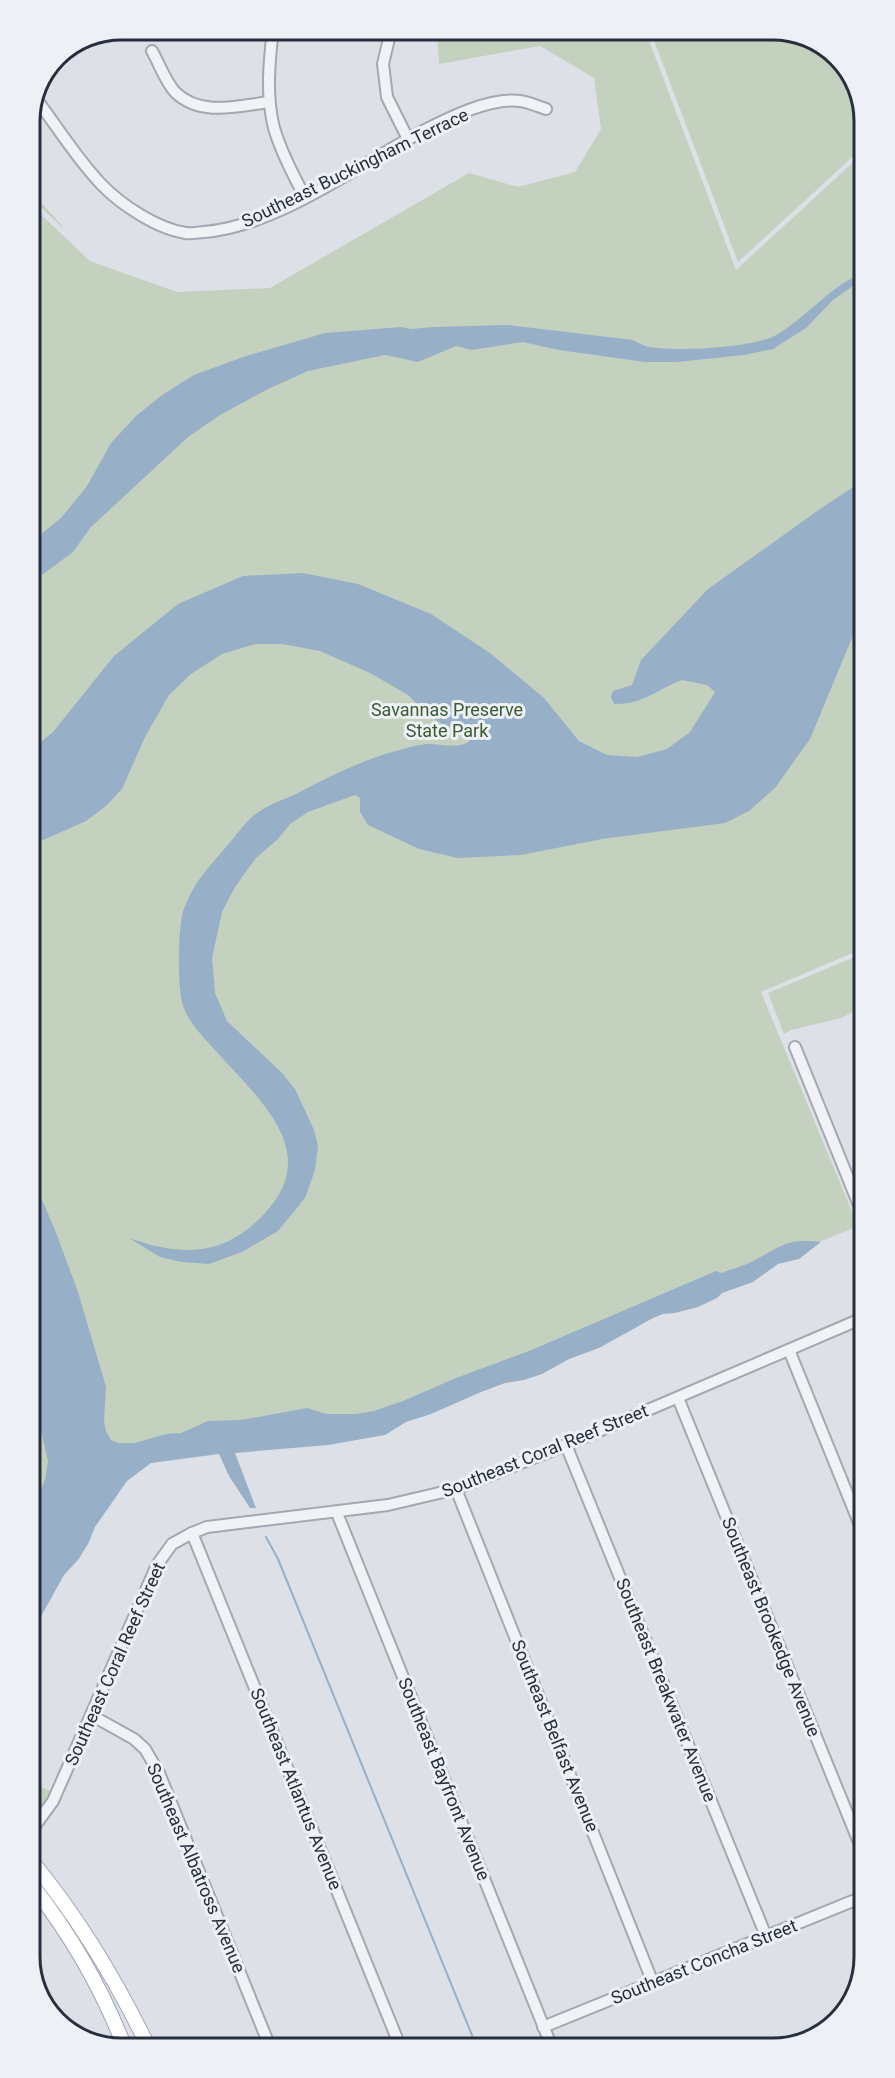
<svg xmlns="http://www.w3.org/2000/svg" width="895" height="2078" viewBox="0 0 895 2078" font-family="Roboto,sans-serif">
<style>
.green{fill:#c3d1be}
.water{fill:#98afc8}
.lines{fill:none;stroke-linecap:round;stroke-linejoin:round}
.stream{stroke:#98afc8;stroke-width:2}
.minor-casing{stroke:#a3a8b1;stroke-width:14}
.major-casing{stroke:#9da6b3;stroke-width:16}
.minor{stroke:#f0f2f6;stroke-width:10}
.major{stroke:#fff;stroke-width:14}
.labels{text-anchor:middle;stroke-width:6;stroke-linejoin:round;paint-order:stroke}
.street-label{font-size:18px;fill:#272f3e;stroke:#edf0f5}
.park-label{font-size:18px;fill:#3b5a34;stroke:#edf0f5}
.rim{fill:none;stroke:#272f3e;stroke-width:3}
</style>
<rect width="100%" height="100%" fill="#dde1e7"/>
<g class="green">
<polygon points="437,30 645,30 736,270 860,156 862,949 761,992 858,1226 422,1406 97,1458 34,1571 30,204 90,261 177,292 270,288 469,173 518,187 575,172 601,129 594,78 540,46 439,64"/>
<polygon points="650,30 779,30 829,49 860,93 860,150 738,262"/>
<polygon points="30,190 63,227 63,228 30,197"/>
<polygon points="862,954 863,1007 841,1018 791,1030 784,1034 768,993"/>
<polygon points="34,1784 53,1792 34,1822"/>
</g>
<g class="water">
<path d="M861 274V284L853 286 833 300 806 328 773 349 744 355 677 362H645L559 350 523 342 472 350 456 346 418 362 385 355 308 371 268 389 220 415 188 437 90 528 73 552 31 583V542L61 518 87 486 111 443 136 416 162 395 194 375 246 356 325 333 401 327 411 329 434 327 507 325 633 340C638 343 644 346 650 347 676 352 756 348 778 334 806 317 831 286 861 274Z"/>
<path d="M861 482 862 614 810 739 775 788 749 811 725 823 602 839 521 855 458 858 419 849 368 825 360 812V798L355 795 308 812 290 824 278 839 256 858 235 887 222 912 212 958 215 993 227 1021 282 1073 295 1089 314 1130 318 1146 315 1170 305 1198 278 1231 242 1252 209 1264 182 1262 160 1257 129 1238C171 1253 212 1258 249 1228 331 1160 266 1107 215 1050 203 1037 189 1023 183 1006 177 987 178 931 183 911 185 905 189 897 192 891 202 873 218 857 231 841 238 833 244 824 252 817 263 807 282 800 296 794 329 777 363 759 400 750 408 747 418 745 426 744 442 743 456 750 470 741L455 728 444 725 429 716 408 695 370 673 320 651 282 644H255L222 654 191 674 169 695 145 737 122 789 106 806 86 821 32 845V749L53 732 114 656 178 604 243 576 303 573 358 584 431 614 490 653 544 698 579 741 607 755 637 757 667 749 690 732 715 692 707 685 682 680C655 690 645 704 614 704L611 697 613 691 632 685 641 660 708 589 820 509Z"/>
<path d="M33 1179 55 1230 78 1292 96 1353 106 1387 104 1421 106 1431 111 1440 118 1443H135L166 1434 181 1433 208 1421 241 1420 307 1408 326 1414H356L374 1411 403 1401 456 1378 529 1351 716 1271 721 1273C732 1269 744 1266 753 1261 782 1246 786 1238 821 1242L799 1259 778 1264 753 1282 722 1293 717 1298 698 1307 675 1313 663 1314 653 1318 599 1348 569 1359 542 1374 524 1380 505 1383 481 1392 431 1414 406 1422 385 1435 328 1445 235 1453 256 1508H250L229 1476 219 1454 151 1463 127 1481 95 1527 88 1544 78 1560 64 1575 34 1629V1506L45 1480 48 1461 33 1397Z"/>
</g>
<g class="lines">
<polyline class="stream" points="266,1537 278,1559 476,2045"/>
<g class="minor-casing">
<g id="minor">
<path d="M273 30C269 62 266 97 274 128 281 152 293 175 305 197"/>
<polyline points="391,30 383,64 387,97 408,139"/>
<path d="M152 51C159 63 165 81 175 92 200 117 238 106 269 102"/>
<path d="M37 100C58 128 77 159 101 184 120 204 157 229 186 233 192 234 199 232 204 232 278 226 360 164 425 130 450 117 491 97 520 101 528 102 537 106 546 109"/>
<polyline points="795,1047 863,1215"/>
<polyline points="789,1350 864,1535"/>
<polyline points="678,1398 865,1857"/>
<polyline points="566,1445 766,1936"/>
<polyline points="456,1489 653,1983"/>
<polyline points="337,1513 551,2045"/>
<polyline points="192,1533 400,2046"/>
<polyline points="91,1715 134,1739 145,1749 159,1773 270,2047"/>
<polyline points="34,1827 53,1801 157,1565 172,1544 192,1533 207,1527 388,1505 456,1489 566,1445 863,1318"/>
<polyline points="543,2027 865,1896"/>
</g>
</g>
<g class="major-casing">
<g id="major">
<path d="M34 1864C80 1920 117 1982 149 2048"/>
<path d="M35 1889C72 1937 103 1991 125 2048"/>
</g>
</g>
<use href="#minor" class="minor"/>
<use href="#major" class="major"/>
</g>
<g class="labels">
<g class="street-label">
<text transform="translate(355 168) rotate(-26)" y="6">Southeast Buckingham Terrace</text>
<text transform="translate(545 1451) rotate(-22)" y="6">Southeast Coral Reef Street</text>
<text transform="translate(771 1627) rotate(68)" y="6">Southeast Brookedge Avenue</text>
<text transform="translate(115 1664) rotate(-66)" y="6">Southeast Coral Reef Street</text>
<text transform="translate(666 1690) rotate(68)" y="6">Southeast Breakwater Avenue</text>
<text transform="translate(555 1736) rotate(68)" y="6">Southeast Belfast Avenue</text>
<text transform="translate(444 1779) rotate(68)" y="6">Southeast Bayfront Avenue</text>
<text transform="translate(296 1789) rotate(68)" y="6">Southeast Atlantus Avenue</text>
<text transform="translate(196 1868) rotate(67)" y="6">Southeast Albatross Avenue</text>
<text transform="translate(704 1962) rotate(-22)" y="6">Southeast Concha Street</text>
</g>
<g class="park-label">
<text x="447" y="716">Savannas Preserve<tspan x="447" dy="21">State Park</tspan></text>
</g>
</g>
<path d="M0 0H895V2078H0ZM121 40H773A81 81 0 0 1 854 121V1957A81 81 0 0 1 773 2038H121A81 81 0 0 1 40 1957V121A81 81 0 0 1 121 40Z" fill="#edf0f5" fill-rule="evenodd"/>
<path class="rim" d="M121 40H773A81 81 0 0 1 854 121V1957A81 81 0 0 1 773 2038H121A81 81 0 0 1 40 1957V121A81 81 0 0 1 121 40Z"/>
</svg>
